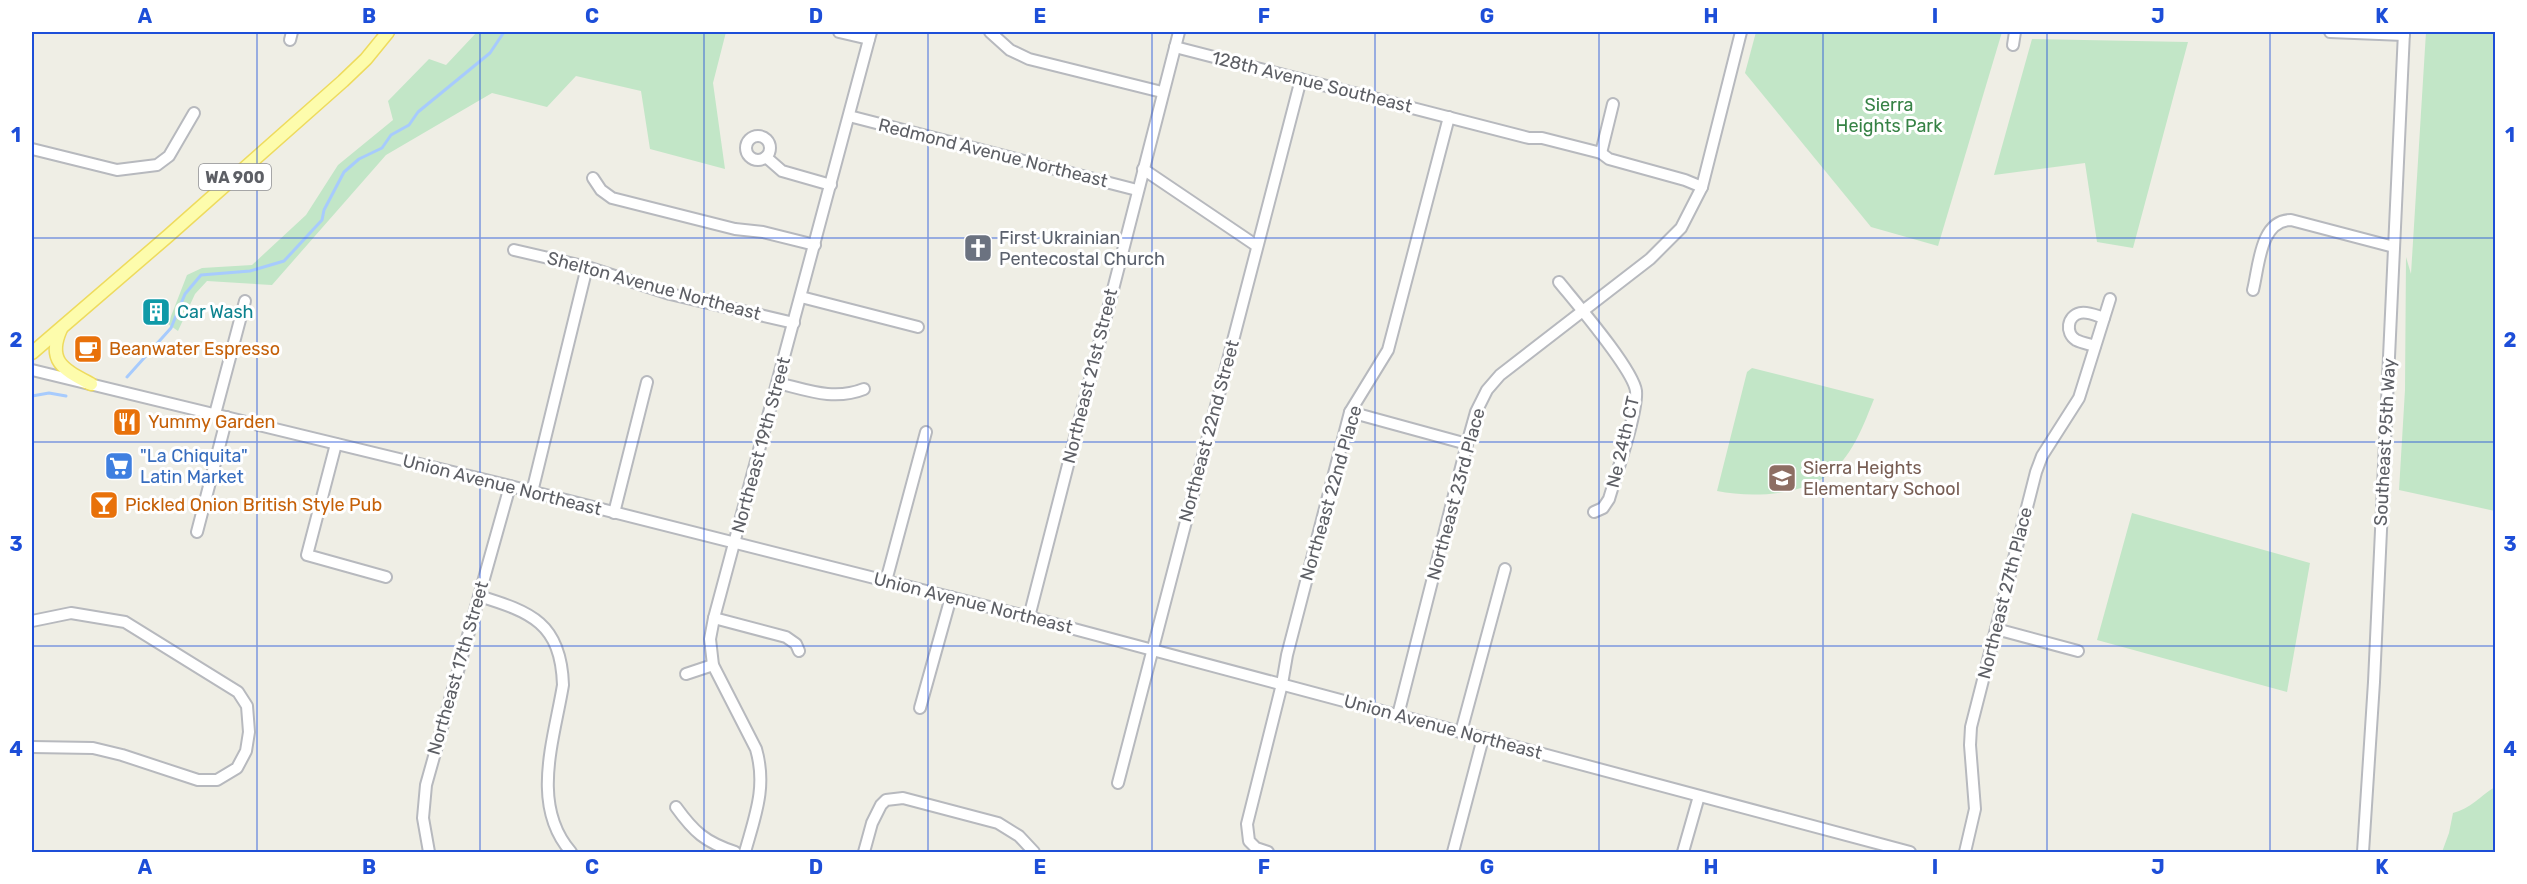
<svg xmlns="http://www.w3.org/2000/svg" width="2527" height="884" viewBox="0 0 2527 884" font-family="Rubik,sans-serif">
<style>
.green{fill:#c2e6c7}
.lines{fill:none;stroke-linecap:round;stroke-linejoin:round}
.stream{stroke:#a7cbfd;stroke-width:3}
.minor-casing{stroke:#b7b9be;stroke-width:14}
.major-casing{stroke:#eedb5e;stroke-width:15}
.minor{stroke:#fff;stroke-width:10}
.major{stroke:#fdfcac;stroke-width:12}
.grid{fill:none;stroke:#1d4ed8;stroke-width:1.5;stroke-opacity:0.55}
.labels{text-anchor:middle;stroke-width:6;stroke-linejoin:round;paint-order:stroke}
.shield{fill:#fff;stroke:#8e8f93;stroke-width:1.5}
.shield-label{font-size:16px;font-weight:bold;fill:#5d5f65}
.street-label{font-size:18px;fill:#5d5f65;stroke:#fff}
.park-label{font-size:18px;fill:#368245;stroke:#fff}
.worship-label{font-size:18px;fill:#5b616d;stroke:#fff;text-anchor:start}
.culture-label{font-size:18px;fill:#0d838f;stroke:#fff;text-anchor:start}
.food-label{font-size:18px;fill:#c56008;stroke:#fff;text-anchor:start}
.shop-label{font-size:18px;fill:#366cbe;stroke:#fff;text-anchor:start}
.education-label{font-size:18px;fill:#785e54;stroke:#fff;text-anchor:start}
.neatline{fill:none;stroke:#1d4ed8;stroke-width:2}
.grid-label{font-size:20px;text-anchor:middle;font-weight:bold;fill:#1d4ed8}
</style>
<rect width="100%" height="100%" fill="#efeee5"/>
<g class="green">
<polygon points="477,32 726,32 713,83 725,169 650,149 641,91 576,76 547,107 492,93 386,155 272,285 207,281 195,294 178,331 168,324 187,275 202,268 252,265 306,215 338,165 393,120 388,101 429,59 446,65"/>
<polygon points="1756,32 2002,32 1938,246 1871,227 1745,73"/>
<polygon points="2426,32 2495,32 2495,511 2399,490 2405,390 2406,257 2411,274"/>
<polygon points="2032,39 2188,42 2133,248 2097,242 2085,163 1994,175"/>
<path d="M1752 368 1874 399C1864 424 1854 452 1833 471 1805 496 1752 498 1717 491L1747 372Z"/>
<polygon points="2132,513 2310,563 2287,692 2097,640"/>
<path d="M2495 787V852H2442L2449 833 2453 813C2470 809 2480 796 2495 787Z"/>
</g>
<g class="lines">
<g class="stream">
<polyline points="127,377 171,328 185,294 201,275 250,271 284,261 322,220 324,210 344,172 359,159 382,148 391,135 409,125 418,112 490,53 504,32"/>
<polyline points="32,396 49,393 66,396"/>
</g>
<g class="minor-casing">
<g id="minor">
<polyline points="839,32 869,39"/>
<polyline points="990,32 1010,50 1029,59 1162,92"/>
<polyline points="2330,32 2404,35"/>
<polyline points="290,40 292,32"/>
<polyline points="2013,45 2015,32"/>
<polyline points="1175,47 1529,138 1542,138 1601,153 1609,159 1685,180 1702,187"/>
<polyline points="849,116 1137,190"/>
<circle cx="758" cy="148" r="12"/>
<polyline points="32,149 117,170 157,165 169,156 194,113"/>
<polyline points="1601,153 1613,104"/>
<polyline points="766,157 782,171 831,185"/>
<polyline points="1143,169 1257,246"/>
<polyline points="593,178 601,190 612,198 735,229 763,232 815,245"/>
<polyline points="514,250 587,267 670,294 794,323"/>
<path d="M1559 282C1576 303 1633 369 1636 391 1638 412 1616 475 1609 499L1603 508 1594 512"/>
<path d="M2253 290C2259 266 2260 220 2291 220L2394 247"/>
<polyline points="801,297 918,327"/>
<path d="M2095 346C2089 344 2082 343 2076 340 2065 333 2067 316 2080 313 2088 311 2097 316 2104 318"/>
<polyline points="32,370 510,486 1029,617 1910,852"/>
<path d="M778 383C807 390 834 401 864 389"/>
<polyline points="1350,412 1467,444"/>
<polyline points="215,414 245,301"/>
<polyline points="336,444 307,555 386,577"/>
<polyline points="532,492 587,267"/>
<polyline points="614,513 647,382"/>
<polyline points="197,532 227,417"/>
<polyline points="886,581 926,432"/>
<path d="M479 596C531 612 561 623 563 685 554 740 530 805 571 852"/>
<polyline points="1029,617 1179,32"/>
<polyline points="714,618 786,637 796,644 799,651"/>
<polyline points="32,621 71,613 125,622 238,692 247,706 249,732 246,751 237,768 217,780 198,780 122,755 93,748 32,747"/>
<polyline points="1996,629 2078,651"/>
<polyline points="686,674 713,665"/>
<polyline points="920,708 951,597"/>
<polyline points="1398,715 1467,444 1476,412 1487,390 1500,375 1650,259 1681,228 1702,187 1741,32"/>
<polyline points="1461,732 1505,569"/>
<polyline points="1118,783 1301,79"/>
<path d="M676 807C694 832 705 842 735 852"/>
<polyline points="429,852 423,818 426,785 510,486"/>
<path d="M745 852C755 816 767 787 756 749L713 665 710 639 714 618 871 32"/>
<polyline points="864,852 872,823 881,805 886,800 903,798 998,823 1019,836 1034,852"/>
<polyline points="1268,852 1256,848 1249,841 1247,824 1282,684 1287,655 1350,412 1388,350 1449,117"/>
<polyline points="1453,852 1483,738"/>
<polyline points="1683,852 1699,796"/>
<polyline points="1965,852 1975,809 1970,745 1971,727 2036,472 2042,456 2079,398 2110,299"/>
<polyline points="2363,852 2374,682 2404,32"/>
</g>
</g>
<g class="major-casing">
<g id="major">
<path d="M61 329C46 362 65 370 91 384"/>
<polyline points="32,353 168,236 343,81 366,59 388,32"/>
</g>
</g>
<use href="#minor" class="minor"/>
<use href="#major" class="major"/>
</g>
<path class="grid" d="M257 32V852M480 32V852M704 32V852M928 32V852M1152 32V852M1375 32V852M1599 32V852M1823 32V852M2047 32V852M2270 32V852M32 238H2496M32 442H2496M32 646H2496"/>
<defs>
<g id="church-square" transform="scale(1.5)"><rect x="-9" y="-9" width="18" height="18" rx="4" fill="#6b7280" stroke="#fff"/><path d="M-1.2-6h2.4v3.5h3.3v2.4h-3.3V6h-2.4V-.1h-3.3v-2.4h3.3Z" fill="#fff"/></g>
<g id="building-square" transform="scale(1.5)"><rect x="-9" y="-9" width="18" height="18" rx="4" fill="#0f9aa8" stroke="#fff"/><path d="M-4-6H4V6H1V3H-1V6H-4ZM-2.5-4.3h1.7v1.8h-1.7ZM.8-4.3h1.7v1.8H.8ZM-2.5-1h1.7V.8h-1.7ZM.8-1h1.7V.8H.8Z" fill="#fff"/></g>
<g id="cafe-square" transform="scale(1.5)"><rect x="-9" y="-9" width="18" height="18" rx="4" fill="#e8710a" stroke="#fff"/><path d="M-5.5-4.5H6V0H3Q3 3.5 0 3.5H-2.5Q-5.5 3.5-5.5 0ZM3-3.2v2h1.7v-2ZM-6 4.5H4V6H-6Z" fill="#fff"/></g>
<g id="restaurant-square" transform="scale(1.5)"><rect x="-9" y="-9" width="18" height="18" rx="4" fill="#e8710a" stroke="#fff"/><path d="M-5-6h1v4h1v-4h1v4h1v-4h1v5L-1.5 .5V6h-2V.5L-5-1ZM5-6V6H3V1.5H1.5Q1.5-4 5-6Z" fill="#fff"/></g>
<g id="supermarket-square" transform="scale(1.5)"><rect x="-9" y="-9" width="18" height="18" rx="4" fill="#3f7fe0" stroke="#fff"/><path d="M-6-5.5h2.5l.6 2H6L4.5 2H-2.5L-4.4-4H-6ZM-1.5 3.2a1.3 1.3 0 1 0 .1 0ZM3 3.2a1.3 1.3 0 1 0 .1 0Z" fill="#fff"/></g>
<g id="school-square" transform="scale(1.5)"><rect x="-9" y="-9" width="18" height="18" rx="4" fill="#8d6e63" stroke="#fff"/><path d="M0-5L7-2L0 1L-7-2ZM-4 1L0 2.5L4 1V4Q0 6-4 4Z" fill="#fff"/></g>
<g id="bar-square" transform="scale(1.5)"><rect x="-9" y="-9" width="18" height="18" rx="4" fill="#e8710a" stroke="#fff"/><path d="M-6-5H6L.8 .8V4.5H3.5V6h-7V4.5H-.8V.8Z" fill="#fff"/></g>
</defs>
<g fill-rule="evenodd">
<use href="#church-square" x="978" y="248"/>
<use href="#building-square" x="156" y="312"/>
<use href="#cafe-square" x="88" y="349"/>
<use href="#restaurant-square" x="127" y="422"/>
<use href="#supermarket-square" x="119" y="466"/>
<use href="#school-square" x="1782" y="478"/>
<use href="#bar-square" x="104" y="505"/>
</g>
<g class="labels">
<rect class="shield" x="199" y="164" width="72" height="26" rx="4.5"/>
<g class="shield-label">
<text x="235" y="183">WA 900</text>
</g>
<g class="street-label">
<text transform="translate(1312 82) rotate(14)" y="6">128th Avenue Southeast</text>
<text transform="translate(993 153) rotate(14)" y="6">Redmond Avenue Northeast</text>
<text transform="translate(654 286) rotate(15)" y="6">Shelton Avenue Northeast</text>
<text transform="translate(1090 376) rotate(-76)" y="6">Northeast 21st Street</text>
<text transform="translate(1209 431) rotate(-75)" y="6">Northeast 22nd Street</text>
<text transform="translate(1623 442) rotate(-77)" y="6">Ne 24th CT</text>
<text transform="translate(2385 442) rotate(-87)" y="6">Southeast 95th Way</text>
<text transform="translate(761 445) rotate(-75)" y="6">Northeast 19th Street</text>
<text transform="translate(502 485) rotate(14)" y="6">Union Avenue Northeast</text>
<text transform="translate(1331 493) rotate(-74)" y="6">Northeast 22nd Place</text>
<text transform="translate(1456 494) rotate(-75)" y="6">Northeast 23rd Place</text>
<text transform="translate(2005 593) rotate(-76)" y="6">Northeast 27th Place</text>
<text transform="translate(973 603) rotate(14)" y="6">Union Avenue Northeast</text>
<text transform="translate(458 668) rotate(-74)" y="6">Northeast 17th Street</text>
<text transform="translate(1443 727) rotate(15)" y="6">Union Avenue Northeast</text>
</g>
<g class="park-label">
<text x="1889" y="111">Sierra<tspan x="1889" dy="21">Heights Park</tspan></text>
</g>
<g class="worship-label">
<text x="999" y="244">First Ukrainian<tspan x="999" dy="21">Pentecostal Church</tspan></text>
</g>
<g class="culture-label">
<text x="177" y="318">Car Wash</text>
</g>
<g class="food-label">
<text x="109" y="355">Beanwater Espresso</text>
<text x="148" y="428">Yummy Garden</text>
<text x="125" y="511">Pickled Onion British Style Pub</text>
</g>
<g class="shop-label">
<text x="140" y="462">"La Chiquita"<tspan x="140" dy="21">Latin Market</tspan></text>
</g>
<g class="education-label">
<text x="1803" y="474">Sierra Heights<tspan x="1803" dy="21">Elementary School</tspan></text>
</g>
</g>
<rect width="2527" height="884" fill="none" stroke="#ffffff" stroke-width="66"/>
<rect x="33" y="33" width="2461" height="818" class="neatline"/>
<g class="grid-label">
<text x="145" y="23">A</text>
<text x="369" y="23">B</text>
<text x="592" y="23">C</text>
<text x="816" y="23">D</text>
<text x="1040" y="23">E</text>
<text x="1264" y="23">F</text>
<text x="1487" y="23">G</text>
<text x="1711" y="23">H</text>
<text x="1935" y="23">I</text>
<text x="2158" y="23">J</text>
<text x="2382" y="23">K</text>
<text x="16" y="142">1</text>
<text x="2510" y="142">1</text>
<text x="16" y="347">2</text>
<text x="2510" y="347">2</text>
<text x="16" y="551">3</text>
<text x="2510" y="551">3</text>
<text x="16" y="756">4</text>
<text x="2510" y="756">4</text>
<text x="145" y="874">A</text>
<text x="369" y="874">B</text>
<text x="592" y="874">C</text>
<text x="816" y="874">D</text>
<text x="1040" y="874">E</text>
<text x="1264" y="874">F</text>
<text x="1487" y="874">G</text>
<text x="1711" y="874">H</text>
<text x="1935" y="874">I</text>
<text x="2158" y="874">J</text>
<text x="2382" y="874">K</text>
</g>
</svg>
